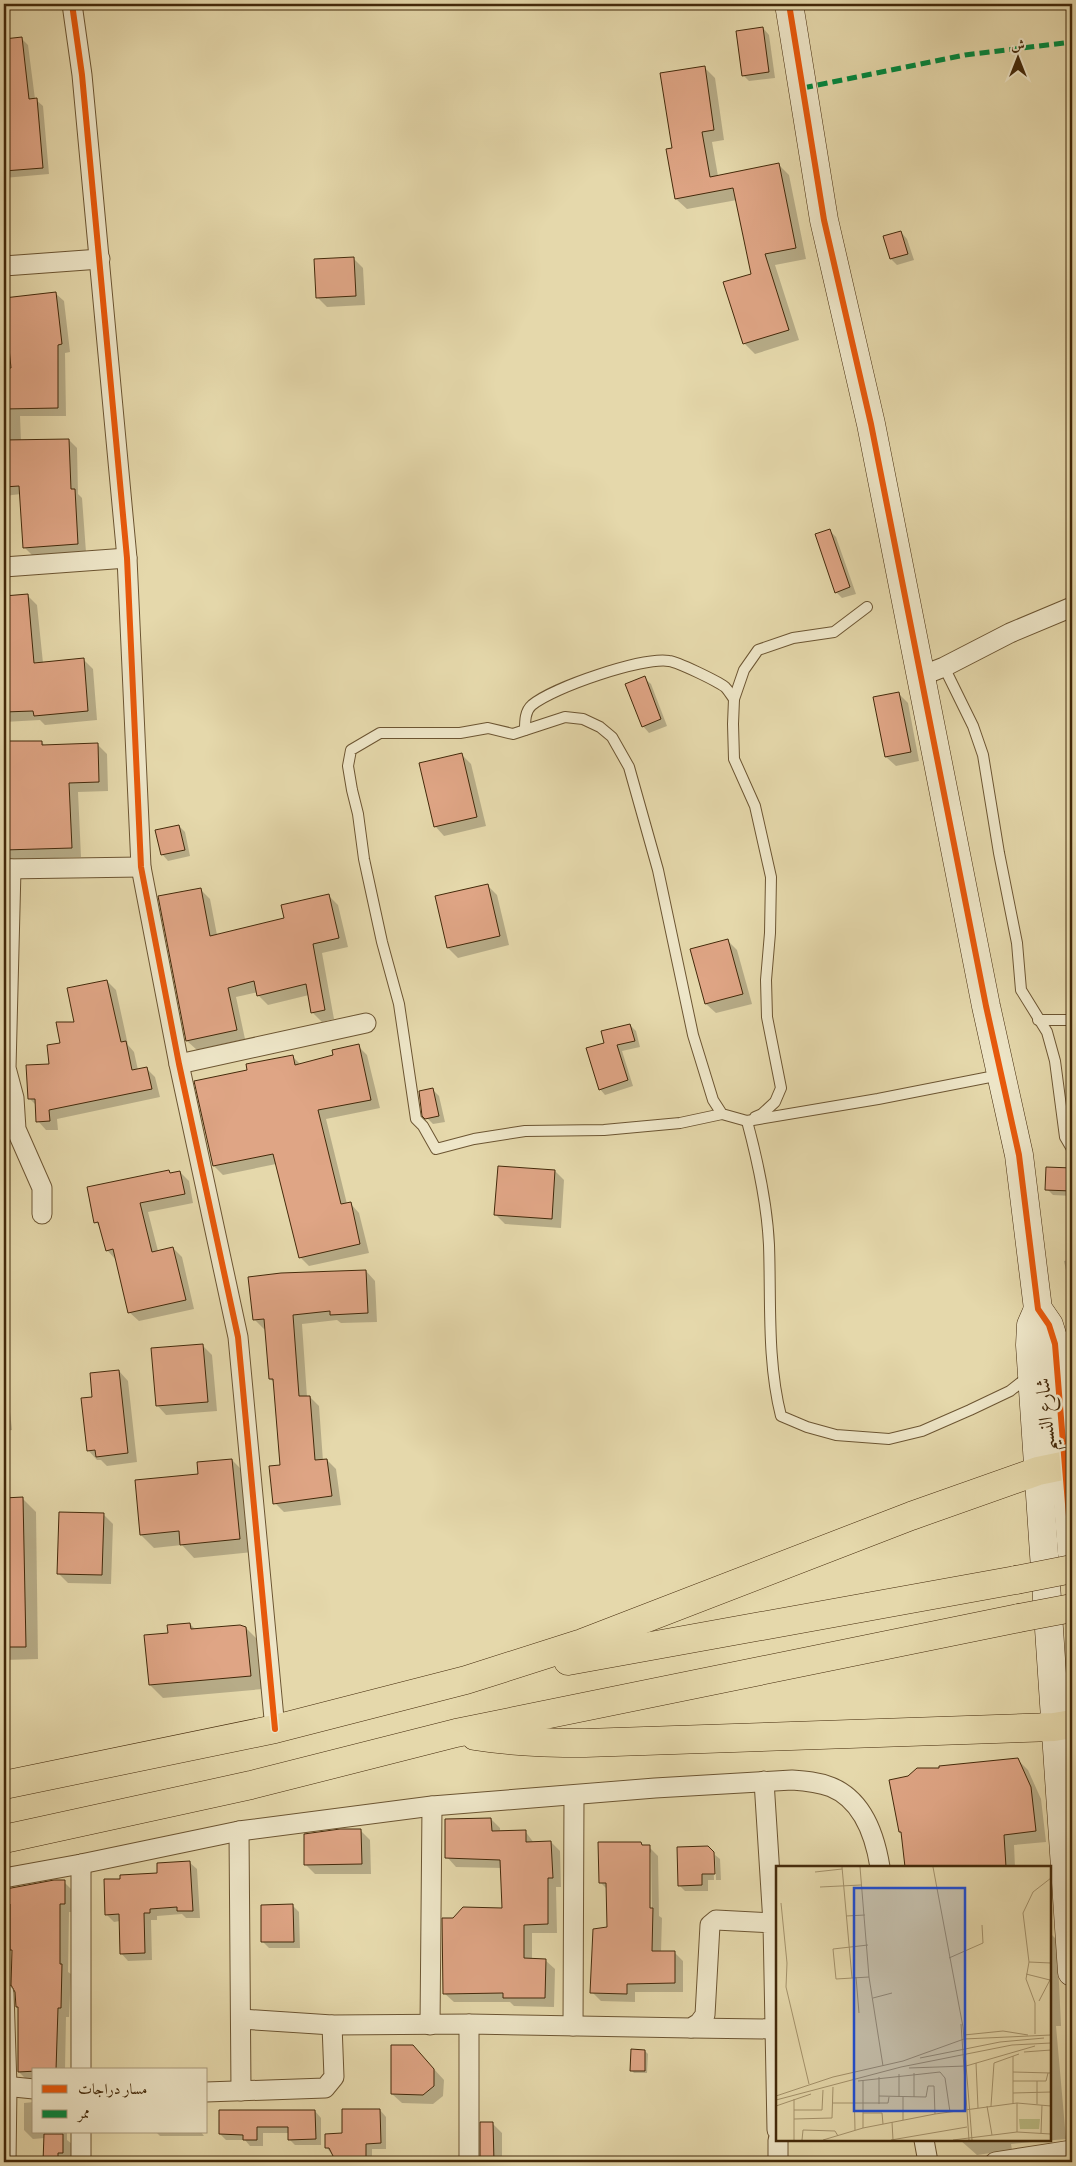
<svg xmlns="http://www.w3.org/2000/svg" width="1076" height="2166" viewBox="0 0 1076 2166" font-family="'Libre Bodoni',Amiri,serif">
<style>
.shadow{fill:#0003;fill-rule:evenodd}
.building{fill:#dfa585;stroke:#43290a}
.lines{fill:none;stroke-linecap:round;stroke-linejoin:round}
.lane-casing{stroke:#6c5532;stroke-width:12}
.street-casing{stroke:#6c5532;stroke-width:21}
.secondary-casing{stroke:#43290a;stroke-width:29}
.highway-casing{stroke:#43290a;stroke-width:29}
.lane{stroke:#eee6c8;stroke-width:10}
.street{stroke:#eee6c8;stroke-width:19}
.secondary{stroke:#eee6c8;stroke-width:28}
.highway{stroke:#e5d8ab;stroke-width:28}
.highway-bridge-casing{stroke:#43290a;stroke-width:29;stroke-linecap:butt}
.highway-bridge{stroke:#e5d8ab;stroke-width:28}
.quiet{stroke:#00873e;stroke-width:5;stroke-dasharray:10 5;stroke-linecap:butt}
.cycleway-casing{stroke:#eee6c8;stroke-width:9}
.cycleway{stroke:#e8590c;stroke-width:6}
.labels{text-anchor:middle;stroke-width:5;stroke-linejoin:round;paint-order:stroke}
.street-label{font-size:20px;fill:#43290a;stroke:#eee6c8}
.inset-road{fill:none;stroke:#a4926b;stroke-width:1}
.view{fill:#1d4ed8;fill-opacity:0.15;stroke:#1d4ed8;stroke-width:2.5}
.inset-edge{fill:none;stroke:#43290a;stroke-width:2.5}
</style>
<rect width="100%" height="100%" fill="#e5d8ab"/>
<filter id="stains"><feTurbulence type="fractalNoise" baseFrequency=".004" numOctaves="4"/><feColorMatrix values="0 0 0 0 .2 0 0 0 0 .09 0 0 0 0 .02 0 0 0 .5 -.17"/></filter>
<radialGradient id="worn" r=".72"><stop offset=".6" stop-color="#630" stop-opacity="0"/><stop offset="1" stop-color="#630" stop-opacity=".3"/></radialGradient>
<g class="shadow">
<polygon points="763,28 769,35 775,78 749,81 743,75"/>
<polygon points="21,38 28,45 35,99 43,106 49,174 4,178 4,40"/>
<polygon points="704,67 715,78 724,140 712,142 718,176 778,164 789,175 806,259 775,265 799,340 755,354 744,343 752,274 737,200 687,209 676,199 673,149"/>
<polygon points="901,232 907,239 914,260 897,265 891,259"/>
<polygon points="353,258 363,268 365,305 327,307 317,297"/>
<polygon points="55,293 64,301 70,352 65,353 66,416 20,416 21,441 69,440 77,448 78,494 82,498 86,552 32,555 24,547 21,494 4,496 4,314"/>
<polygon points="830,531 836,537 856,594 842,598 836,592"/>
<polygon points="27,595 37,605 43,663 83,659 93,669 97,720 45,725 40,720 4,722 4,597"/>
<polygon points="644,678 651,684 667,726 649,733 643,726"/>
<polygon points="898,693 908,703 919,761 896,766 886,757"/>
<polygon points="4,742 42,742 45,746 97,744 107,754 108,791 78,792 81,857 4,860"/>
<polygon points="461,754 471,764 486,826 444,836 435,826"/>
<polygon points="179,826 185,832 190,856 168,861 162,854"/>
<polygon points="487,885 497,895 509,945 458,958 448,948 436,897"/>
<polygon points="200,889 210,899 217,935 286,919 328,895 338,905 348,947 322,953 334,1019 322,1022 312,1012 309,995 268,1005 258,995 258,992 236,997 245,1039 197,1050 187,1041"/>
<polygon points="727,940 737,950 752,1004 716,1013 706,1004 691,950"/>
<polygon points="107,981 116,990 128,1045 134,1052 138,1070 146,1068 155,1077 160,1097 57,1119 58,1130 46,1130 38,1121 37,1106 30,1099 62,1044"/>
<polygon points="630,1025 636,1031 640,1047 622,1051 633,1086 605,1095 600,1089 606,1044"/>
<polygon points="358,1046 367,1055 380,1108 326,1119 347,1204 350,1203 359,1213 369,1253 309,1266 300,1257 276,1164 223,1175 214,1166 249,1071 293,1057 301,1065 335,1056"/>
<polygon points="433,1090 439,1096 445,1122 433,1124 424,1115"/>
<polygon points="1047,1168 1072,1169 1072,1196 1053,1195 1047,1189"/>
<polygon points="555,1171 564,1180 561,1228 505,1224 496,1215"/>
<polygon points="169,1172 171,1174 180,1172 189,1181 193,1203 148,1212 158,1251 173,1248 182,1257 194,1309 139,1321 129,1312 116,1260 107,1250 101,1228 96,1222"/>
<polygon points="1072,1259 1072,1298 1064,1261"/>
<polygon points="366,1271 375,1281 377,1322 341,1323 337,1320 302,1324 307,1397 310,1397 319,1406 323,1461 327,1460 336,1469 341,1505 284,1512 275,1503 281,1466 275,1383 270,1379 266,1328 264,1329 254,1319"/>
<polygon points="4,1316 8,1320 9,1360 4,1360"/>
<polygon points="203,1346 212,1355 217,1411 166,1415 157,1405"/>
<polygon points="119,1371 128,1381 137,1462 107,1466 101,1460 97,1460 88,1450"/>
<polygon points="4,1397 9,1403 12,1430 4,1431"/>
<polygon points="232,1460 245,1473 253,1552 194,1558 182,1545 154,1548 141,1535 199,1475"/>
<polygon points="4,1499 23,1499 36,1512 38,1659 4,1660"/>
<polygon points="103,1514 113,1524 111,1584 68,1583 58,1573"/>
<polygon points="190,1624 196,1630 246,1628 259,1641 263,1689 163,1698 150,1685 169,1634"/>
<polygon points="1017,1759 1028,1770 1041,1799 1046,1842 1014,1845 1015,1867 906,1867 902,1834 900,1832 941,1769"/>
<polygon points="491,1819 500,1828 500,1832 525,1831 534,1843 551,1842 560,1851 561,1887 556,1887 557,1933 532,1933 532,1960 545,1960 555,1969 554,2007 514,2006 510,2002 454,2002 444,1993 454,1919 503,1910 502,1868 456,1867 447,1857"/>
<polygon points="360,1830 370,1840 371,1874 315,1874 306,1865"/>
<path d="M641 1843 644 1847H649L658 1856 659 1916 662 1918 661 1952H674L683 1961V1992H635V2002L601 2001 592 1992 608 1928 607 1889 600 1882ZM649 1851 651 1853 652 1914H649Z"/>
<polygon points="713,1852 714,1880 708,1880 708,1891 685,1891 679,1885"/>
<polygon points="715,1855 720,1859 721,1880 716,1880"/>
<polygon points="189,1862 197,1869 200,1918 186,1918 182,1914 157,1916 157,1920 151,1920 152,1960 128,1961 121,1953 120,1921 114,1922 106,1914 159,1874"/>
<polygon points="64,1882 73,1891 73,1912 69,1912 68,1972 71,1974 69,2017 66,2017 65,2070 34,2070 34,2081 28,2081 19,2072 19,2009 17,2006 14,1952 11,1949 11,1908 7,1904"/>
<polygon points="293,1906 299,1912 300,1948 269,1948 263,1942"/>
<polygon points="1050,1933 1057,1940 1061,2026 1056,2026 1066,2139 1011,2144 1012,2150 977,2155 960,2140 1050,2140"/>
<polygon points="645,2051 648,2054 647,2073 634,2073 631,2070"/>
<polygon points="422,2056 444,2080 443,2096 433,2104 402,2103 392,2094"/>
<polygon points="34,2102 34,2132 67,2132 67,2140 72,2144 71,2162 18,2162 18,2159 44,2159 45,2138 33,2139 24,2130 24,2103"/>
<polygon points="380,2110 386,2117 386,2149 372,2149 372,2162 336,2162 335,2158 326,2147"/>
<polygon points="315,2111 321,2118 321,2145 295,2145 289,2139 289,2133 263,2133 263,2146 250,2146 245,2140 226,2140 220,2134"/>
<polygon points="492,2123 502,2133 502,2156 542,2156 547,2162 481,2162 482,2124"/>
<polygon points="156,2132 201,2132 204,2136 160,2136"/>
</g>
<g class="building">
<polygon points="763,27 769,72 742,76 736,31"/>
<polygon points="22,37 29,99 37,98 43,168 4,171 4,39"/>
<polygon points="705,66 714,130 702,132 710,177 779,163 796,248 765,254 789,330 743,344 723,282 751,274 733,188 675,199 666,149 672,148 660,73"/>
<polygon points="901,231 908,254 890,259 883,236"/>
<polygon points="354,257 356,296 316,298 314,259"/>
<polygon points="56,292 62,344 58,345 58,408 4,409 4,368 11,368 4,298"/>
<polygon points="69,439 71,489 75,489 78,544 23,548 19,486 4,487 4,440"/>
<polygon points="830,529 850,587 835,593 815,534"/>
<polygon points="28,594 34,663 84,658 88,711 34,716 33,711 4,712 4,596"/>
<polygon points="645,676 661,719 642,727 625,684"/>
<polygon points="899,692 911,752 885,757 873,697"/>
<polygon points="4,741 42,741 42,745 98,743 99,782 69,783 72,848 4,850"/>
<polygon points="462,753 477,817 434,827 419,763"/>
<polygon points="179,825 185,850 161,855 155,830"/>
<polygon points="488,884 500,936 447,948 435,896"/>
<polygon points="201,888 210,936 284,918 281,905 329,894 339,938 313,944 325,1010 311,1013 306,984 257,996 254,981 228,988 237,1030 186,1041 158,896"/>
<polygon points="728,939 743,994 705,1004 690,949"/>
<polygon points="107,980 121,1042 126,1041 132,1070 147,1067 152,1089 49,1110 50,1121 36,1122 35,1099 28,1099 26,1065 49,1064 47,1045 60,1043 56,1022 74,1022 67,988"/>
<polygon points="630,1024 635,1041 617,1045 628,1080 599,1090 586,1048 604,1043 601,1031"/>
<polygon points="359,1044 371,1100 318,1110 341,1204 351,1202 360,1244 299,1258 273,1154 213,1166 194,1081 247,1070 246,1064 293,1055 295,1065 333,1055 332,1050"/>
<polygon points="433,1088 439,1116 425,1119 422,1116 419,1091"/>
<polygon points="498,1166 555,1170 552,1219 494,1215"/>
<polygon points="1046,1167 1072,1168 1072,1191 1045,1190"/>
<polygon points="169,1170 170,1173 180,1171 185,1194 140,1203 152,1252 173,1247 186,1300 128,1313 113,1249 106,1251 98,1222 94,1223 87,1187"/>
<polygon points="366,1270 368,1313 330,1315 330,1311 293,1315 299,1396 310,1396 315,1460 327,1459 332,1496 273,1504 269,1466 280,1465 273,1379 269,1379 264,1319 253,1320 248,1277 281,1273"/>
<polygon points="203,1344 208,1402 156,1406 151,1348"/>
<polygon points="119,1370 128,1453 96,1457 95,1450 87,1451 81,1398 92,1397 90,1373"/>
<polygon points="232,1459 240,1539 180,1545 179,1531 140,1535 135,1480 198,1474 197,1462"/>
<polygon points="23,1497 26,1647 4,1647 4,1498"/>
<polygon points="59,1512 104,1513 102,1575 57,1574"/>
<polygon points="190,1623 191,1629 240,1625 246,1627 251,1676 149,1685 144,1635 168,1633 167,1625"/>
<polygon points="1018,1758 1031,1787 1036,1831 1004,1835 1006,1867 905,1867 901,1832 899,1832 889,1780 908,1776 917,1768 939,1768 939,1766"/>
<polygon points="491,1818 492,1831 526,1830 526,1842 551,1841 553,1878 548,1878 548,1924 524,1925 524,1958 546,1959 545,1998 503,1998 503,1993 443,1994 442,1918 453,1918 463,1907 502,1908 500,1860 445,1858 445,1819"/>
<polygon points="340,1829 361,1829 362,1864 304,1865 304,1834"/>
<polygon points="598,1842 641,1842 642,1845 650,1845 650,1908 653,1908 652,1951 675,1951 675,1983 627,1984 627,1994 590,1993 593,1929 607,1927 606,1883 599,1883"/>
<polygon points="708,1846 714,1852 715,1874 702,1874 702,1885 678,1886 677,1847"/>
<polygon points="190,1861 193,1911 177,1911 177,1907 150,1909 150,1913 144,1913 145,1953 120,1954 119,1914 105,1915 104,1879 120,1879 120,1875 157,1873 157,1863"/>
<polygon points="54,1880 65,1880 65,1904 60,1904 60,1964 62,1964 61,2008 58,2008 56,2070 18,2072 18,2007 16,2007 15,1992 11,1985 12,1950 10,1950 10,1904 6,1904 6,1889"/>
<polygon points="293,1904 294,1942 261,1942 261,1905"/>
<polygon points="391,2045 413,2045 434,2069 434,2086 423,2095 391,2094"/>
<polygon points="631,2049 645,2050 645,2071 630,2071"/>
<polygon points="342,2109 380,2109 381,2143 366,2144 366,2162 336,2162 329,2148 325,2148 325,2134 342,2133"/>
<polygon points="219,2110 315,2110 316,2139 288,2140 288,2127 257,2127 257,2140 243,2140 243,2135 219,2134"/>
<polygon points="480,2122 493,2122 494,2162 480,2162"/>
<polygon points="44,2134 63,2134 63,2153 58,2153 58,2162 43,2162"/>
</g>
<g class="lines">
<g class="lane-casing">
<g id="lane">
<polyline points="944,667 973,726 983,755 999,853 1017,943 1021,990 1047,1032 1055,1061 1065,1137 1072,1149"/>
<path d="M525 730C525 721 525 711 532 705 554 687 642 657 669 661 678 662 717 681 725 687 728 690 731 695 734 699"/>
<polyline points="1038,1020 1072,1020"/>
<polyline points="722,1114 680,1123 604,1130 525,1131 474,1139 436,1149 423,1126 416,1119 399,1004 382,942 364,859 358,814 352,790 348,766 351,750 380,733 460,733 488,728 513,734 565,717 583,719 600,727 612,737 629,767 658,870 693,1035 713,1100 722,1114 747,1121 878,1099 1000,1075"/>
<polyline points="755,1117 762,1114 775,1102 781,1088 767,1017 766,980 770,933 771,877 755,806 734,759 733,724 734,699 744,670 758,650 793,638 834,632 867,607"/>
<path d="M747 1121C758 1162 767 1202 769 1245 771 1301 767 1361 781 1416L807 1427 836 1435 889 1439 922 1431 970 1410 1010 1391 1029 1376"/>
</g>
</g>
<g class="street-casing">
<g id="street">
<polyline points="72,4 82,75 127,558 141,867 179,1064 238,1337 275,1729"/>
<polyline points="4,266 100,259"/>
<polyline points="4,567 127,558"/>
<polyline points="921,676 944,667 1010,633 1072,607"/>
<polyline points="4,869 141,867"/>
<polyline points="11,869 6,1068 14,1098 16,1129 42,1188 42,1214"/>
<polyline points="179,1064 366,1023"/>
<polyline points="764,1781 773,1923"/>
<polyline points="239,1831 241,2091"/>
<polyline points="81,1864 81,2070"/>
<path d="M4 1878 81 1864 239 1831 432 1806 655 1788 792 1780C805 1781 818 1782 831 1787 863 1800 875 1836 880 1867"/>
<polyline points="4,1993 7,2086 6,2162"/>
<polyline points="241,2019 332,2025 469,2024 691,2028 699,2023 705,2015 710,1925 716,1920 773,1923 777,2130"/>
<polyline points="430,2025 432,1806"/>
<polyline points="573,2026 574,1796"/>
<polyline points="691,2028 774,2029"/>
<polyline points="4,2086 34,2089"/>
<polyline points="206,2092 325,2088 334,2077 332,2025"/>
<polyline points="81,2132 81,2162"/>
<polyline points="778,2140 778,2162"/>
<polyline points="924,2140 928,2162"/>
<polyline points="469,2162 469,2024"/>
<polyline points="995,2162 1072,2150"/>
</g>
</g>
<g class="secondary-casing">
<g id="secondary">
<polyline points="789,4 824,220 871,424 986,1006 1019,1155 1038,1309 1049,1325 1055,1344 1072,1553"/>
<polyline points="1038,1309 1031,1325 1030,1345 1072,1972"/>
</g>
</g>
<g class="highway-casing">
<g id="highway">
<polyline points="568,1661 1016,1580"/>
<path d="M475 1736C511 1742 548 1743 585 1743L1054 1727 1072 1724"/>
<polyline points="4,1785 275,1729 466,1680 582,1643 911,1516 1038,1471 1072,1464"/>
<polyline points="4,1839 251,1785 456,1733 1019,1618"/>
</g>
</g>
<use href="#lane" class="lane"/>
<use href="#street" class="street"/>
<use href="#secondary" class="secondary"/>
<use href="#highway" class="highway"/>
<g class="highway-bridge-casing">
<g id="highway-bridge">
<polyline points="1016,1580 1072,1569"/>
<polyline points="1019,1618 1072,1608"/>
</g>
</g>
<use href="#highway-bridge" class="highway-bridge"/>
<polyline class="quiet" points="803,88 965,55 1072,42"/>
<g class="cycleway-casing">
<g id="cycleway">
<polyline points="72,4 82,75 127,558 141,867 179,1064 238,1337 275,1729"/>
<polyline points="789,4 824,220 871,424 986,1006 1019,1155 1038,1309 1049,1325 1055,1344 1072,1553"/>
</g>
</g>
<use href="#cycleway" class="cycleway"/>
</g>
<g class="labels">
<g class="street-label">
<text transform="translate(1045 1415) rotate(-95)" y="7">شارع النسيم</text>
</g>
</g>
<g transform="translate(776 1866)">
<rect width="275" height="275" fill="#e5d8ab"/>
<path d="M243 253H264L263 263H244Z" fill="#bbbc84"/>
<path class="inset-road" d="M66 1 76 112M84 1 93 111 107 200M157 1 187 161 196 274M39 6 66 3M44 21 85 19M5 37 11 97 10 121 33 218M70 50 89 49M92 79 57 83 60 113 93 111M173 92 207 77 206 59M253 96 275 97M250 108 274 114M80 111 83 147M97 132 116 127M263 135 275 112M185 158 193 274M259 168V137L250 113 253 96 247 47 257 26 275 12M188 169 227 165 252 169M248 186 275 184M237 190V238M144 192 224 176 268 172M200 197 202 242M133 202 190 200 259 180M237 206 275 207M103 211V238M87 214V262M82 215 164 206 169 212 174 246M237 215H270L272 207M78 216 79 264M237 227 275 226M0 230 57 211 127 195 188 173 275 169M103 230 150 231 152 220H158L159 248M123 231V208M138 231V207M0 234 125 201 236 179 275 177M57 237H112L113 231M241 237V266M261 238V215M0 240 35 228M211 240 216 269M215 240 218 197 243 188M18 244H46L47 224M87 247H106L107 258M18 253 56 252 57 221M127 254V231M116 256 117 274M265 267 266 239M18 274V233M26 274 27 264 59 265 62 270M47 274 87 262 159 248 241 237 275 240M115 274 191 261M177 274 241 266 275 268"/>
<path class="view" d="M78 22H189V245H78Z"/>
<rect width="275" height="275" class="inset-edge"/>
</g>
<rect width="1076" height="2166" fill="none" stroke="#e5d8ab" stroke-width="20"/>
<rect x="5" y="5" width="1066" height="2156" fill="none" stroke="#43290a" stroke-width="2.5"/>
<rect x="10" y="10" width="1056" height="2146" fill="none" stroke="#43290a"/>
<rect x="32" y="2068" width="175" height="65" fill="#eee6c8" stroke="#aa9a7c"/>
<rect x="42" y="2085" width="25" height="8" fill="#e8590c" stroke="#aa9a7c"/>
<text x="78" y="2094" font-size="15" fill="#43290a">مسار دراجات</text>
<rect x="42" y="2110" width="25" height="8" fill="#00873e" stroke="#aa9a7c"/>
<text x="78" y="2118" font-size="15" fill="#43290a">ممر</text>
<g transform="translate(1018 58)" stroke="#eee6c8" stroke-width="4" paint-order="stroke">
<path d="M0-4L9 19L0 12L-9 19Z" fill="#43290a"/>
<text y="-8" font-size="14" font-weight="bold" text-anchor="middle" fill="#43290a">ش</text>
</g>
<rect width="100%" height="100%" filter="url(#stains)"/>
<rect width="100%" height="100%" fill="url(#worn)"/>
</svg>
